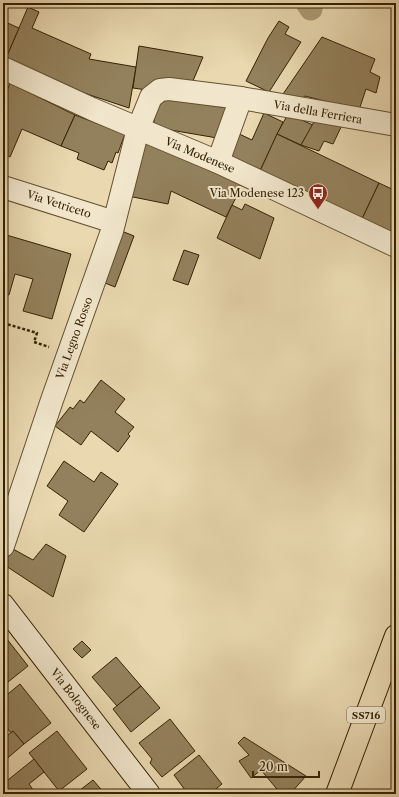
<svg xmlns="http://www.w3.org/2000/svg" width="399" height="797" viewBox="0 0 399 797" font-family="'Libre Caslon Text',serif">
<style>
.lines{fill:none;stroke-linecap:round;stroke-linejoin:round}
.canal{stroke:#ac9a75;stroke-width:23}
.building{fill:#93815d;stroke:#362203}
.minor-casing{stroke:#63502e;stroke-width:24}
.tertiary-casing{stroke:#63502e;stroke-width:24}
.secondary-casing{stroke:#362203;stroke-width:24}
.primary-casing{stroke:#362203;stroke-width:24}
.path{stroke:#362203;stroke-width:2.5;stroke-dasharray:3 2;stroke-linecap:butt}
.minor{stroke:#f1e6cc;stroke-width:22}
.tertiary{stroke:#f1e6cc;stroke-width:22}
.secondary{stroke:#f1e6cc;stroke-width:22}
.primary{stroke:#e9d8b0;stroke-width:22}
.labels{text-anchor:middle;stroke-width:4;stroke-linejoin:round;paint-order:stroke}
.shield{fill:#f1e6cc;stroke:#6e5d3f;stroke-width:1}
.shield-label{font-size:10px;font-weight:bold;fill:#362203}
.street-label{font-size:11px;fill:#362203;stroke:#f1e6cc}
.poi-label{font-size:11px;fill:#362203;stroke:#f1e6cc;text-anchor:end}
</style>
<rect width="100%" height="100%" fill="#e9d8b0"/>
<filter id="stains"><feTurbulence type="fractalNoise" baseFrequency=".005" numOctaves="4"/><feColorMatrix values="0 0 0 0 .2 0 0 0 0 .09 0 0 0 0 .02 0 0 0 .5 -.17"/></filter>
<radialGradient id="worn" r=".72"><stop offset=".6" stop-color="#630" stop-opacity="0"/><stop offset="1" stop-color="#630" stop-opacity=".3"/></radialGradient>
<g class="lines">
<polyline class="canal" points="307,3 311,9"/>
</g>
<g class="building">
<polygon points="28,7 39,12 32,28 91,54 89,59 136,67 129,108 81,92 41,77 6,58"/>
<polygon points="3,21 19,28 6,58 3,56"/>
<polygon points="279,21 289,27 285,34 301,42 269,92 246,81 268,38"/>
<polygon points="322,37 375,59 370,72 380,77 376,93 366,89 359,110 305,96 298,101 281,97"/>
<polygon points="139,46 203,57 190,88 154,91 133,88"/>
<polygon points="10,83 75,115 61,146 22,129 10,157 3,153 3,101"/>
<polygon points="3,88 7,90 3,101"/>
<polygon points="158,96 228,108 223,139 153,127"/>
<polygon points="264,113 283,122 260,171 225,154 235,132 252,140"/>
<polygon points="288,114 313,125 301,145 277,134"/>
<polygon points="75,115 125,134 118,153 116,152 112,163 108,161 104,170 77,159 79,153 61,146"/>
<polygon points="316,118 343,123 333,144 324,141 319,151 301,145"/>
<polygon points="277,134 379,183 362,219 260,171"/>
<polygon points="139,140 244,182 226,217 171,191 168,204 128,196"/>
<polygon points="379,183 396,191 396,234 362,219"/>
<polygon points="245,204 274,218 260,259 217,238 232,205 242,210"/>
<polygon points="119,230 134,236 115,287 100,281"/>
<polygon points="3,234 71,254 52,319 23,311 33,279 15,274 9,295 3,293"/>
<polygon points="184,250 199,255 188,285 173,280"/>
<polygon points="101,380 125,399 115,412 134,427 128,434 130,436 118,452 91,431 81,445 55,426 70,407 73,409 80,400 84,403"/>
<polygon points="64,461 94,482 101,472 118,484 84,532 59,515 68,501 47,486"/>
<polygon points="46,544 66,556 53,597 3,564 13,549 33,560"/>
<polygon points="3,634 28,666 3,686"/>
<polygon points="82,641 91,650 82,658 73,649"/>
<polygon points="116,657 141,686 117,706 92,677"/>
<polygon points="20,684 51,723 24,744 13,731 11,733 3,723 3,698"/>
<polygon points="141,686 160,708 131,732 113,709"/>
<polygon points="170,719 195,751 162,777 150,763 152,759 139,743"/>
<polygon points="13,731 24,744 3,762 3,739"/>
<polygon points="57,731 87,769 59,791 29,753"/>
<polygon points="244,737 306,776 290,794 281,794 261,770 251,778 239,761 249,755 238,743"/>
<polygon points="199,755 222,784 210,794 179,794 185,790 174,775"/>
<polygon points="34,759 44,772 29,784 36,794 3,794 3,784"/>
<polygon points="93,780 105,794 75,794"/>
</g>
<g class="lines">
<g class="minor-casing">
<g id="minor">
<polyline points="218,162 241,98"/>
<polyline points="3,187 114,222"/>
<polyline points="3,546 52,400 112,231 138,129 151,97 160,90 169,89 241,98 396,125"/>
</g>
</g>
<g class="tertiary-casing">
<polyline id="tertiary" points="3,68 92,109 218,162 396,246"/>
</g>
<g class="secondary-casing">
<polyline id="secondary" points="3,605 149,794"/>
</g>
<g class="primary-casing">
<polyline id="primary" points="337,794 396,636"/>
</g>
<polyline class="path" points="3,323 37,333 34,342 49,347"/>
<use href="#minor" class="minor"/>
<use href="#tertiary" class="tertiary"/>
<use href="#secondary" class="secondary"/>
<use href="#primary" class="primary"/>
</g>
<defs>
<g id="bus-pin" transform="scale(1)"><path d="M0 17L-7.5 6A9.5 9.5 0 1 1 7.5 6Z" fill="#8f2418" stroke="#f1e6cc"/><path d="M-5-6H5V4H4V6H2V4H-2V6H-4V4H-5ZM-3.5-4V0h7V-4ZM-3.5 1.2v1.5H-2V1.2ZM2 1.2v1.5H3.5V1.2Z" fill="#fff"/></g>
</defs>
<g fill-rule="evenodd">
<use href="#bus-pin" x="318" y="193"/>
</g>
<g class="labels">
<rect class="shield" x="347" y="707" width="38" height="16" rx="3"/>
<g class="shield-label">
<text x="366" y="719">SS716</text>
</g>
<g class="street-label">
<text transform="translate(318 112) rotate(10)" y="4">Via della Ferriera</text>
<text transform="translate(200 155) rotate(23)" y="4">Via Modenese</text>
<text transform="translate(59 204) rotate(18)" y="4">Via Vetriceto</text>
<text transform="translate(74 338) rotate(-70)" y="4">Via Legno Rosso</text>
<text transform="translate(76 699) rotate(52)" y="4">Via Bolognese</text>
</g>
<g class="poi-label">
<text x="304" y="197">Via Modenese 123</text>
</g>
</g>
<rect width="399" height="797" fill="none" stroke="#e9d8b0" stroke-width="16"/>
<rect x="4" y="4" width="391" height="789" fill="none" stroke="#362203" stroke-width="2"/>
<rect x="8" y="8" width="383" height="781" fill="none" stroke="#362203"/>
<path d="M253 771v6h66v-6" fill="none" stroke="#362203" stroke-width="2"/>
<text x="259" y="771" font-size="12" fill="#362203" stroke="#f1e6cc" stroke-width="3" paint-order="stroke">20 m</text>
<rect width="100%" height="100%" filter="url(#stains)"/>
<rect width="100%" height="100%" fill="url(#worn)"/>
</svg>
